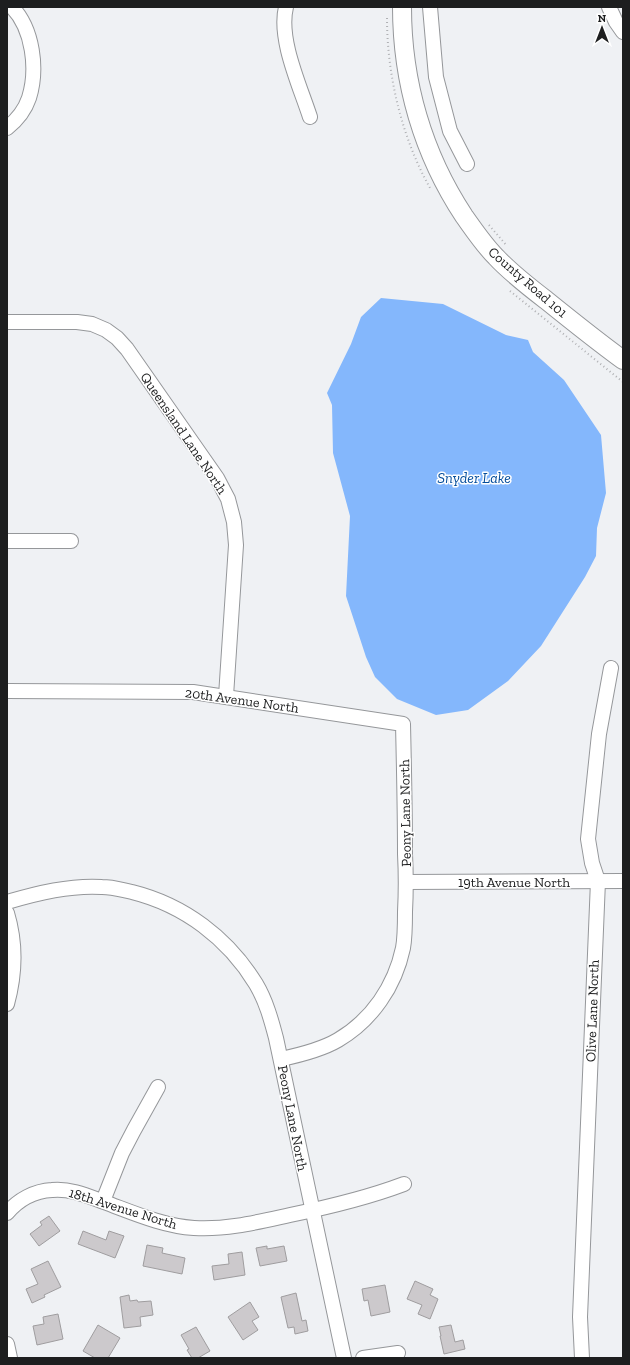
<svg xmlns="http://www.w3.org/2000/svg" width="630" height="1365" viewBox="0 0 630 1365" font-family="'Zilla Slab',serif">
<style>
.water{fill:#84b7fc}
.building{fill:#ccc9cc;stroke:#9f9d9f}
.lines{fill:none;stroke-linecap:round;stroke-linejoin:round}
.minor-casing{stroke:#95979a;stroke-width:16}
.major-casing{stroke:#95979a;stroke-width:20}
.path{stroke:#b0b1b4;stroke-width:2;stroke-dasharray:1 3;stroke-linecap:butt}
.minor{stroke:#fff;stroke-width:14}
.major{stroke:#fff;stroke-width:18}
.labels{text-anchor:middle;stroke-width:3;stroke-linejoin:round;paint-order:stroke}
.street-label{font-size:14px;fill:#1d1e1f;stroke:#fff}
.water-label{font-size:15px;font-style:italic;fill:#034c9b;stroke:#fff}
</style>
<rect width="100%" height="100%" fill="#eff1f4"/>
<polygon class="water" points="381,298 443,304 506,335 528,340 533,352 564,380 601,435 606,493 597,528 596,556 585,577 541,646 508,681 468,710 436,715 397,699 375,677 366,657 346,596 350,516 333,453 332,405 327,393 351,344 361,317"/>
<g class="building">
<polygon points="49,1216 60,1231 39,1246 30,1234 42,1225 40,1222"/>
<polygon points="83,1231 106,1240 109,1231 124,1236 115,1258 78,1244"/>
<polygon points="147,1245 163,1248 162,1253 185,1258 182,1274 143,1266"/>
<polygon points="267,1246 267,1249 284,1246 287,1261 260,1266 256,1248"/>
<polygon points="242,1252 245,1275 214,1280 212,1266 229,1264 228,1254"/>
<polygon points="48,1261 61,1287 44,1295 45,1297 32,1303 26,1289 38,1284 31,1269"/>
<polygon points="415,1281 433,1289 430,1295 438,1299 430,1319 418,1314 422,1305 407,1299"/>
<polygon points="385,1285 390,1312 371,1316 368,1300 364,1301 362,1289"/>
<polygon points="296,1293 302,1321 306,1320 308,1331 295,1334 294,1327 288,1328 281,1297"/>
<polygon points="129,1295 130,1301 137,1300 138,1302 151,1301 153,1315 140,1317 141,1326 124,1328 120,1297"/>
<polygon points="250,1302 259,1317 252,1321 258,1330 243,1340 228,1317"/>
<polygon points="58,1314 63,1339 37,1345 33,1326 44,1324 43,1317"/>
<polygon points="98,1325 120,1338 108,1358 95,1358 83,1351"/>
<polygon points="451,1325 455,1342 463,1340 465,1349 444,1354 440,1336 441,1336 439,1327"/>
<polygon points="196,1327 210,1351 198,1358 192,1358 187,1350 189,1349 181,1335"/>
</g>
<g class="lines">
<g class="minor-casing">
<g id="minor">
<path d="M286 7C278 39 300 86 310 117"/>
<polyline points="430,7 436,77 450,131 467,164"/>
<polyline points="609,7 616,22 623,32"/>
<path d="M7 128C17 120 25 110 29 98 38 69 33 29 12 7"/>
<polyline points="7,322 77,322 92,324 106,330 117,338 127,349 217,478 228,499 234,522 236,545 226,696"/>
<polyline points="7,541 71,541"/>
<path d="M7 691 193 692 403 724C404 767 405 811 405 854 406 873 406 893 405 912 405 924 405 937 403 948 395 986 372 1020 338 1040 321 1050 300 1055 281 1059"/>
<polyline points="406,882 623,881"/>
<path d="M7 902C38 893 70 885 102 887 113 887 122 890 132 892 184 905 228 938 256 984 266 1001 271 1019 276 1038L344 1358"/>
<path d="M7 913C16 943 15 975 7 1004"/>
<polyline points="103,1201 122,1153 134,1130 158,1087"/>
<path d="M7 1213C18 1200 34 1191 52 1190 70 1188 88 1196 104 1202 134 1213 163 1226 194 1228 227 1230 258 1222 290 1215 329 1207 367 1198 404 1184"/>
<polyline points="7,1344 10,1358"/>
<polyline points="363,1358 398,1353"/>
<polyline points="582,1358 580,1317 598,881 592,863 588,839 599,734 611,668"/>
</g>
</g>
<g class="major-casing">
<path id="major" d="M402 7C402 82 423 154 464 216 474 230 484 245 496 257 511 273 529 287 546 300 572 321 597 341 623 360"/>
</g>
<g class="path">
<path d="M387 18C387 76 402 138 430 188"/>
<polyline points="489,225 507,246"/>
<polyline points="510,291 623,382"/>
</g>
<use href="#minor" class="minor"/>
<use href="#major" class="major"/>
</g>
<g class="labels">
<g class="street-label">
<text transform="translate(528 282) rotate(41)" y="5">County Road 101</text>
<text transform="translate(184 433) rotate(56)" y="5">Queensland Lane North</text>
<text transform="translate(242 700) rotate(8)" y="5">20th Avenue North</text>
<text transform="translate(405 813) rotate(-91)" y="5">Peony Lane North</text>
<text x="514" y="887">19th Avenue North</text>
<text transform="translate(592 1011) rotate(-88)" y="5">Olive Lane North</text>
<text transform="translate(293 1118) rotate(79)" y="5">Peony Lane North</text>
<text transform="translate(123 1208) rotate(17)" y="5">18th Avenue North</text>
</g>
<g class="water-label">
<text x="474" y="483">Snyder Lake</text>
</g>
</g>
<rect width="630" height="1365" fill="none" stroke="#1d1e1f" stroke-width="16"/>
<g transform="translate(602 28)" stroke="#ffffff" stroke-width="3" paint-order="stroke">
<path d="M0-3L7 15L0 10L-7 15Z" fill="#1d1e1f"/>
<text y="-6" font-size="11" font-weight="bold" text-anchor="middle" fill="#1d1e1f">N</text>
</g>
</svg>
